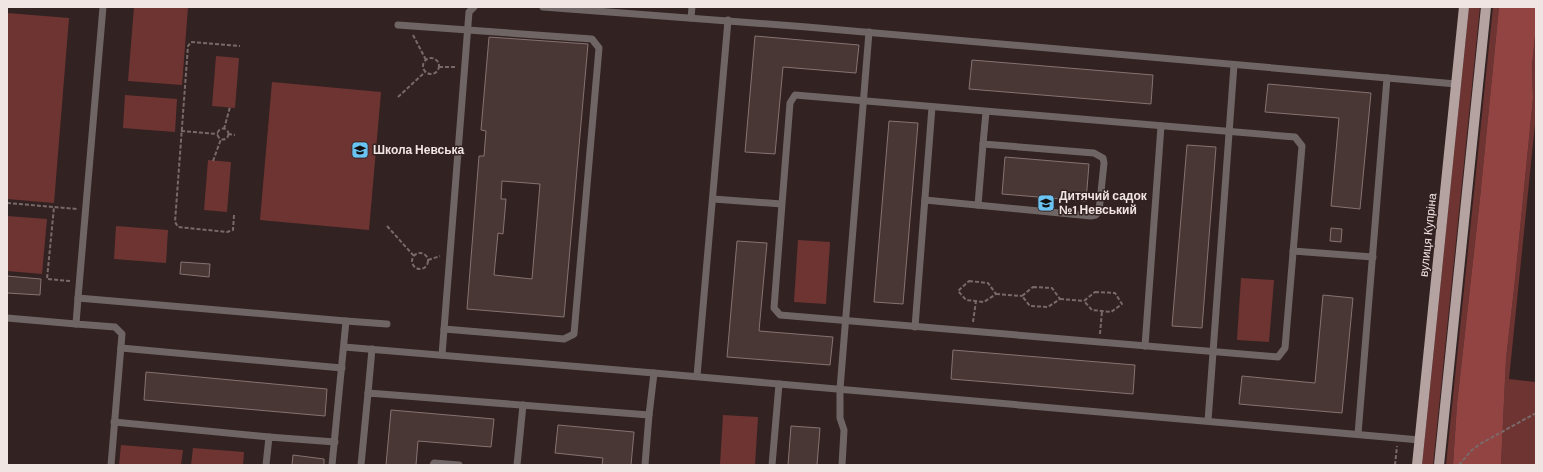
<svg xmlns="http://www.w3.org/2000/svg" width="1543" height="472" viewBox="0 0 1543 472" font-family="'DM Sans',sans-serif">
<style>
.green{fill:#6e3432}
.forest{fill:#914442}
.building{fill:#493736;stroke:#867271;fill-rule:evenodd}
.lines{fill:none;stroke-linecap:round;stroke-linejoin:round}
.path{stroke:#796a69;stroke-width:2;stroke-dasharray:4 2;stroke-linecap:butt}
.service{stroke:#6e6564;stroke-width:7}
.primary{stroke:#b5a3a2;stroke-width:10}
.labels{text-anchor:middle;stroke-width:3;stroke-linejoin:round;paint-order:stroke}
.poi-label{font-size:12px;font-weight:bold;fill:#f1e5e4;stroke:#322221;text-anchor:start}
.street-label{font-size:12px;fill:#f1e5e4;stroke:#322221}
</style>
<rect width="100%" height="100%" fill="#322221"/>
<g class="green">
<polygon points="134,7 188,7 182,85 128,81"/>
<polygon points="1469,7 1480,7 1433,465 1422,465"/>
<polygon points="1493,7 1499,7 1480,198 1457,404 1453,465 1446,465"/>
<polygon points="7,13 69,18 54,203 7,199"/>
<polygon points="1536,26 1536,114 1509,379 1536,382 1536,465 1501,465 1506,359 1515,280 1533,98 1532,66"/>
<polygon points="216,56 239,58 235,108 212,106"/>
<polygon points="272,82 381,92 369,230 260,220"/>
<polygon points="125,95 177,99 175,132 123,128"/>
<polygon points="208,160 231,162 227,212 204,210"/>
<polygon points="7,216 47,219 42,274 7,271"/>
<polygon points="116,226 168,230 166,263 114,259"/>
<polygon points="798,240 830,242 826,304 794,302"/>
<polygon points="1241,278 1274,280 1269,342 1237,340"/>
<polygon points="723,415 758,417 755,465 720,465"/>
<polygon points="121,445 183,450 181,465 119,465"/>
<polygon points="193,448 244,452 243,465 191,465"/>
</g>
<polygon class="forest" points="1499,7 1536,7 1536,26 1532,66 1533,98 1515,280 1506,359 1501,465 1453,465 1457,404 1480,198"/>
<g class="building">
<polygon points="755,36 859,45 856,73 783,67 775,154 745,152"/>
<path d="M489 37 588 44 564 317 467 309 479 156H484L486 131 481 130ZM502 181 540 184 532 279 494 275 498 233 503 234 506 199H501Z"/>
<polygon points="972,60 1153,75 1151,104 969,89"/>
<polygon points="1268,84 1371,93 1360,209 1331,206 1339,118 1265,112"/>
<polygon points="889,121 918,123 903,304 874,302"/>
<polygon points="1187,145 1216,147 1202,328 1172,326"/>
<polygon points="1005,157 1089,164 1086,201 1002,194"/>
<polygon points="1331,228 1342,229 1341,242 1330,241"/>
<polygon points="737,241 767,243 759,331 833,337 830,365 727,357"/>
<polygon points="181,262 210,264 209,277 180,274"/>
<polygon points="7,276 41,279 40,295 7,293"/>
<polygon points="1323,295 1353,298 1342,413 1239,404 1242,376 1315,383"/>
<polygon points="953,350 1135,365 1133,394 951,379"/>
<polygon points="146,372 327,389 325,416 144,400"/>
<polygon points="391,410 494,419 491,447 418,441 416,465 386,465"/>
<polygon points="558,425 634,432 631,465 602,465 603,458 555,453"/>
<polygon points="791,426 820,428 817,465 788,465"/>
<polygon points="293,455 324,459 324,465 292,465"/>
</g>
<g class="lines">
<g class="path">
<polyline points="413,35 426,60"/>
<circle cx="431" cy="66" r="8"/>
<polyline points="439,67 456,67"/>
<polyline points="398,97 425,72"/>
<circle cx="223" cy="134" r="5.5"/>
<polyline points="224,129 230,107"/>
<polyline points="181,131 218,134"/>
<polyline points="228,134 235,135"/>
<polyline points="213,161 221,139"/>
<polyline points="7,203 54,207"/>
<polyline points="234,215 233,230 227,232 178,227 175,222 188,46 191,42 240,46"/>
<polyline points="387,226 414,256"/>
<circle cx="420" cy="261" r="8"/>
<polyline points="428,260 440,256"/>
<polyline points="70,281 47,279 54,207 77,209"/>
<polygon points="969,281 988,283 996,294 984,302 966,300 958,291"/>
<polygon points="1033,287 1052,288 1060,299 1048,307 1030,306 1022,296"/>
<polygon points="1095,292 1115,293 1122,304 1111,312 1092,310 1084,301"/>
<polyline points="996,294 1022,296"/>
<polyline points="1060,299 1084,301"/>
<polyline points="973,322 976,301"/>
<polyline points="1100,334 1102,311"/>
<polyline points="1395,465 1397,446"/>
<polyline points="1459,465 1472,450 1480,444 1536,413"/>
</g>
<g class="service">
<polyline points="103,7 78,298 346,321"/>
<polyline points="543,7 807,27 1456,84"/>
<polyline points="691,18 692,7"/>
<polyline points="398,25 592,39 599,48 574,334 564,339 444,329"/>
<polyline points="713,199 782,204 790,103 795,95 1295,137 1302,146 1285,348 1278,357 780,315 774,308 782,204"/>
<polyline points="925,200 1091,216 1096,215 1099,211 1104,163 1103,158 1094,153 983,144 986,112"/>
<polyline points="978,205 983,144"/>
<polyline points="1293,251 1373,257"/>
<polyline points="78,298 76,324 115,327 122,334 111,465"/>
<polyline points="7,318 76,324"/>
<polyline points="915,327 932,107"/>
<polyline points="1145,346 1161,126"/>
<polyline points="344,347 654,373 1420,440"/>
<polyline points="121,348 342,368"/>
<polyline points="442,355 469,12 474,7"/>
<polyline points="697,376 728,20"/>
<polyline points="368,393 372,349"/>
<polyline points="649,415 654,373"/>
<polyline points="1208,421 1234,65"/>
<polyline points="114,422 269,437"/>
<polyline points="1358,434 1387,78"/>
<polyline points="266,465 269,437 335,442"/>
<polyline points="332,465 346,321 387,324"/>
<polyline points="361,465 368,393 649,415 645,465"/>
<polyline points="433,465 434,463 459,465"/>
<polyline points="517,465 523,405"/>
<polyline points="772,465 779,384"/>
<polyline points="842,465 844,430 840,418 840,389 869,32"/>
</g>
<g class="primary">
<polyline points="1417,465 1464,7"/>
<polyline points="1439,465 1486,7"/>
</g>
</g>
<defs>
<g id="school-square" transform="scale(0.9)"><rect x="-9" y="-9" width="18" height="18" rx="4" fill="#6ac3f1" stroke="#322221"/><path d="M0-5L7-2L0 1L-7-2ZM-4 1L0 2.5L4 1V4Q0 6-4 4Z" fill="#111"/></g>
</defs>
<g fill-rule="evenodd">
<use href="#school-square" x="360" y="150"/>
<use href="#school-square" x="1046" y="203"/>
</g>
<g class="labels">
<g class="poi-label">
<text x="373" y="154">Школа Невська</text>
<text x="1059" y="200">Дитячий садок<tspan x="1059" dy="14">№1 Невський</tspan></text>
</g>
<g class="street-label">
<text transform="translate(1428 235) rotate(-84)" y="4">вулиця Купріна</text>
</g>
</g>
<rect width="1543" height="472" fill="none" stroke="#f1e5e4" stroke-width="16"/>
</svg>
